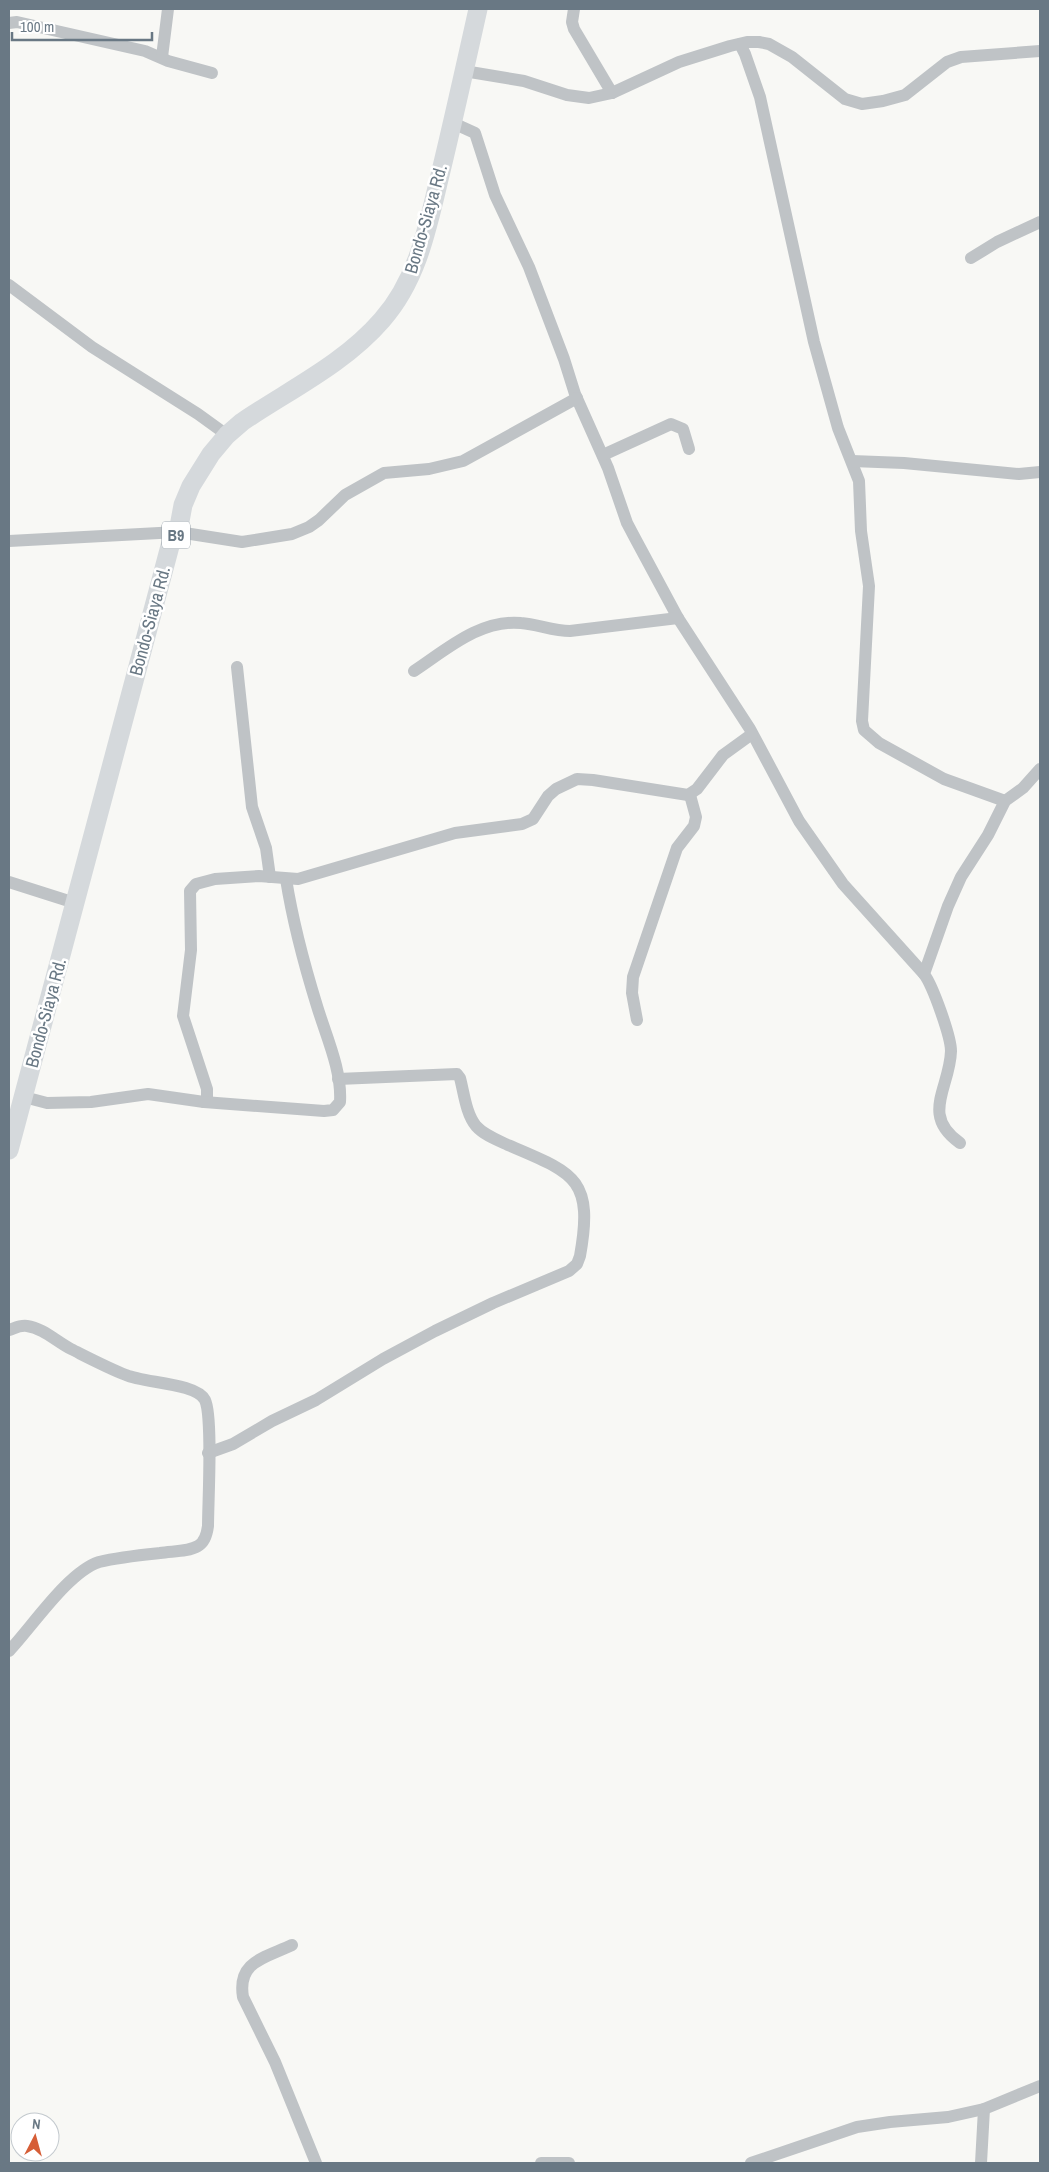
<svg xmlns="http://www.w3.org/2000/svg" width="1049" height="2172" viewBox="0 0 1049 2172" font-family="'Archivo Narrow',sans-serif">
<style>
.lines{fill:none;stroke-linecap:round;stroke-linejoin:round}
.minor{stroke:#bfc3c6;stroke-width:12}
.highway{stroke:#d5d9dc;stroke-width:19}
.labels{text-anchor:middle;stroke-width:5;stroke-linejoin:round;paint-order:stroke}
.shield{fill:#fff;stroke:#96a0a9;stroke-width:1}
.shield-label{font-size:16px;font-weight:bold;fill:#697884}
.street-label{font-size:18px;fill:#697884;stroke:#fff}
</style>
<rect width="100%" height="100%" fill="#f8f8f5"/>
<g class="lines">
<g class="minor">
<polyline points="574,9 572,22 574,29 612,93"/>
<polyline points="9,23 17,22 145,51 168,61 212,73"/>
<polyline points="740,44 745,54 760,97 814,342 838,428 859,481 861,531 869,586 862,721 864,730 879,743 944,779 1005,801"/>
<polyline points="162,57 168,9"/>
<polyline points="464,71 524,81 567,95 589,98 612,93 679,62 730,46 747,42 759,42 769,44 792,57 845,99 862,104 883,101 905,95 947,62 961,57 1040,51"/>
<polyline points="453,123 475,133 495,195 529,267 564,359 575,394 608,468 627,523 636,540 678,618 750,729 799,821 843,884 924,974"/>
<polyline points="971,258 997,242 1040,222"/>
<polyline points="9,285 92,347 198,414 227,435"/>
<polyline points="603,455 671,424 683,429 689,449"/>
<polyline points="852,461 904,463 1019,474 1040,472"/>
<polyline points="9,541 178,532 242,542 292,534 309,527 319,520 345,495 384,473 429,469 463,461 577,398"/>
<polyline points="237,667 252,807 266,848 270,877"/>
<path d="M414 671C446 650 480 619 521 623 537 624 553 631 570 631L678 618"/>
<polyline points="9,882 75,903"/>
<polyline points="637,1020 632,993 633,977 677,848 694,826 696,817 690,795"/>
<polyline points="24,1097 47,1103 91,1102 148,1094 204,1102 207,1101 207,1089 183,1016 191,950 190,891 196,884 215,879 259,876 298,879 455,833 522,824 533,819 548,796 556,789 577,779 593,780 688,795 697,789 723,755 752,734"/>
<path d="M204 1102 324 1111 333 1110 340 1102C342 1070 326 1036 317 1006 304 964 293 923 286 879"/>
<path d="M960 1143C920 1115 950 1088 951 1051 951 1037 933 986 924 974L948 906 961 877 988 835 1005 801 1023 788 1040 769"/>
<path d="M9 1330C15 1328 20 1325 27 1326 43 1328 57 1342 71 1349 89 1358 108 1368 126 1375 144 1383 196 1383 205 1400 213 1417 208 1503 208 1526 207 1534 205 1542 198 1546 188 1552 172 1551 160 1553 140 1555 119 1557 99 1562 68 1572 32 1627 9 1651"/>
<path d="M208 1453 233 1444 272 1421 316 1400 383 1359 435 1331 493 1303 569 1271 577 1264 580 1256C594 1178 574 1173 508 1145 497 1140 484 1135 476 1126 466 1114 464 1093 460 1078L457 1074 338 1079"/>
<path d="M292 1945C265 1958 237 1961 243 1997L275 2062 316 2163"/>
<polyline points="541,2163 569,2163"/>
<polyline points="751,2163 857,2127 890,2122 948,2117 984,2109 1040,2086"/>
<polyline points="981,2163 984,2109"/>
</g>
<path class="highway" d="M9 1150 161 580 170 546 178 532 183 505 191 486 211 454 227 435 242 422C289 390 344 364 382 320 419 278 428 224 441 171 454 117 466 63 478 9"/>
</g>
<g class="labels">
<rect class="shield" x="162" y="521.5" width="28" height="27" rx="4"/>
<g class="shield-label">
<text x="176" y="541">B9</text>
</g>
<g class="street-label">
<text transform="translate(426 219) rotate(-74)" y="6">Bondo-Siaya Rd.</text>
<text transform="translate(150 621) rotate(-75)" y="6">Bondo-Siaya Rd.</text>
<text transform="translate(46 1013) rotate(-75)" y="6">Bondo-Siaya Rd.</text>
</g>
</g>
<rect width="1049" height="2172" fill="none" stroke="#697884" stroke-width="20"/>
<g transform="translate(35 2137) rotate(6)"><circle r="24" fill="#ffffff" stroke="#c3c9ce"/>
<path d="M0-4L9 19L0 12L-9 19Z" fill="#d65e37"/>
<text y="-8" font-size="14" font-weight="bold" text-anchor="middle" fill="#697884">N</text>
</g>
<path d="M12 32v8h140v-8" fill="none" stroke="#697884" stroke-width="2.5"/>
<text x="20" y="32" font-size="15" fill="#697884" stroke="#ffffff" stroke-width="4" paint-order="stroke">100 m</text>
</svg>
